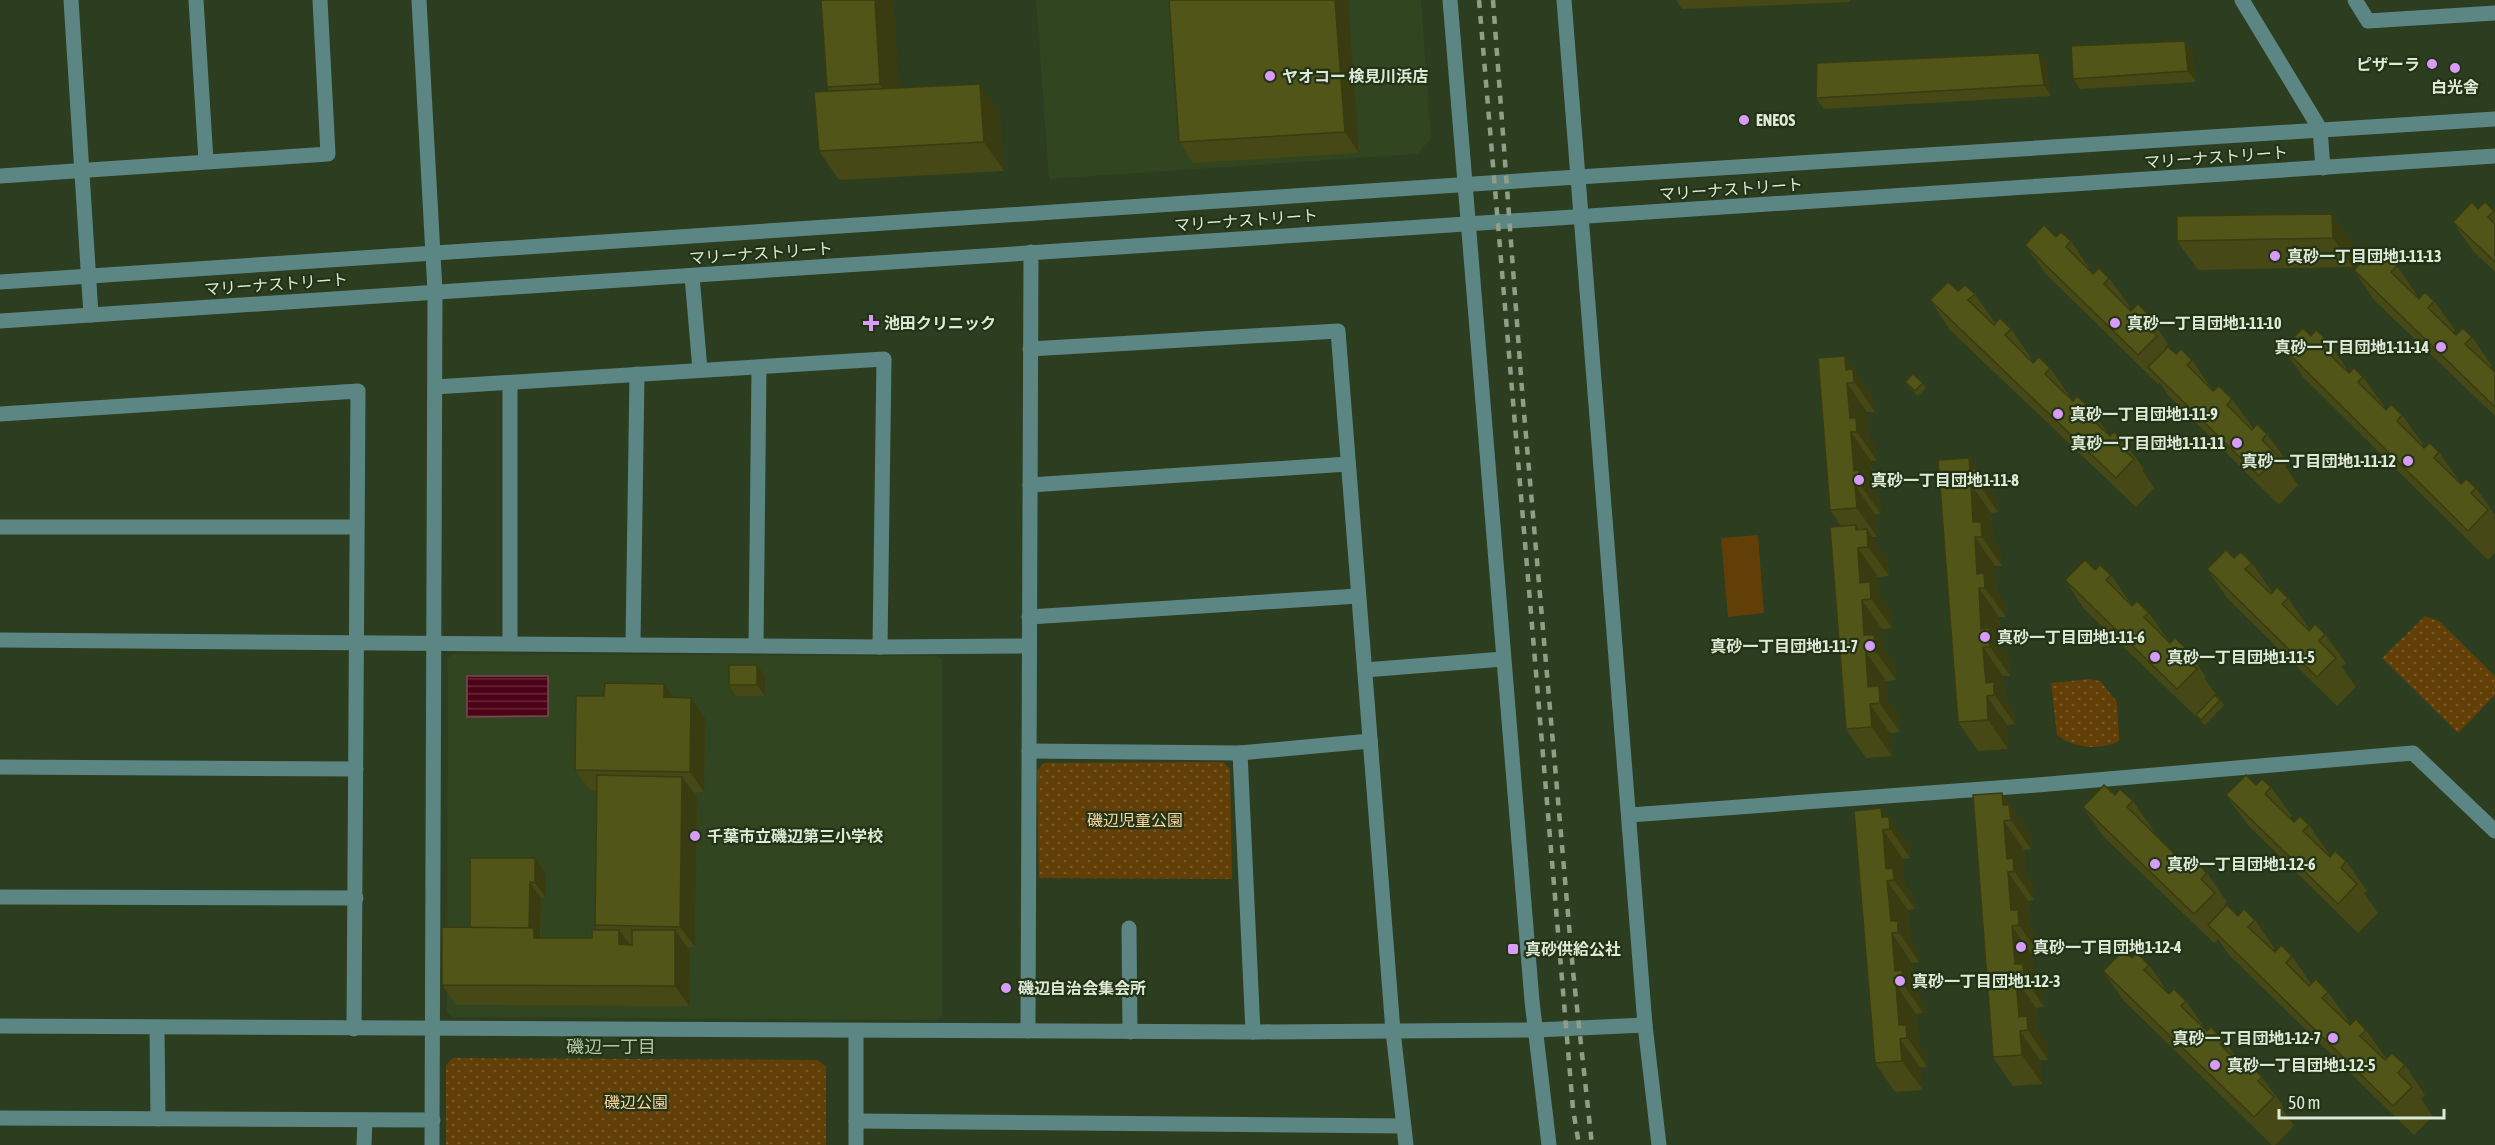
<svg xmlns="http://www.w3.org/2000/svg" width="2495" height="1145" viewBox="0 0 2495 1145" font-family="'Asap Condensed','Noto Sans JP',sans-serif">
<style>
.built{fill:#304520}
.grass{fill:#613f07}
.park{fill:url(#park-dots)}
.water{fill:url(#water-rules);stroke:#784851;stroke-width:1.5}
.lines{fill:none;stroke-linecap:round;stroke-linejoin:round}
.minor{stroke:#5c8684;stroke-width:15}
.rail{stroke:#909e87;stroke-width:4.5;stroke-dasharray:8 8;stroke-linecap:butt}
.wall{fill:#464915}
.shaded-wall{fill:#393c11}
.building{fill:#515518;stroke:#393c11;stroke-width:1.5}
.poi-dot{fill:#d89bf8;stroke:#223316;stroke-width:2}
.labels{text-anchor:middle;stroke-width:4.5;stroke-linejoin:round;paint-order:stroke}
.poi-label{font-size:16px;font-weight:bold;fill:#dee9d7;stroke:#223316;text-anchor:start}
.street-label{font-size:16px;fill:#dee9d7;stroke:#223316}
.park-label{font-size:16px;fill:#fdd5a2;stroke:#223316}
.neighbourhood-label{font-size:18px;fill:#b3c8a5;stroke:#223316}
</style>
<defs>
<pattern id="park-dots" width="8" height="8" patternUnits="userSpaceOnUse" patternTransform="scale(1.5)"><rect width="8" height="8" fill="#613f07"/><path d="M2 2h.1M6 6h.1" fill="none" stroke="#775b2a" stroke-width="1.8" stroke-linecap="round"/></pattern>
<pattern id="water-rules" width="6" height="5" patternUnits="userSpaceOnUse" patternTransform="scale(1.5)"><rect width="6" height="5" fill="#4c0317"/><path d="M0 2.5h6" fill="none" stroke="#652838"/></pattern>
</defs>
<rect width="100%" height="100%" fill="#2c3d20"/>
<g class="built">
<polygon points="1036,0 1421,0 1431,138 1418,154 1049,179"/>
<polygon points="452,654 938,656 942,660 942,1015 937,1020 452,1017 447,1012 448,658"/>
</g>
<polygon class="grass" points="1758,535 1764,613 1728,617 1721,538"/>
<g class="park">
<polygon points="2425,616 2439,621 2495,676 2495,695 2458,733 2382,658"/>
<path d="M2089 679 2100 681 2117 702 2119 741C2099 751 2074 748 2057 735L2051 683Z"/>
<polygon points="1223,762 1230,769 1232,879 1039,878 1037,770 1044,763"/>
<polygon points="453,1058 818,1060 826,1067 826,1145 446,1145 446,1065"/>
</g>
<polygon class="water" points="467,676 548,676 548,716 467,717"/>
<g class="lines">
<g class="minor">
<polyline points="71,0 91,315"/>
<polyline points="196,0 206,161"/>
<polyline points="419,0 435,291 432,1145"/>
<polyline points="1450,0 1532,1001 1549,1145"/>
<polyline points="1564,0 1645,1025 1659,1145"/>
<polyline points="2242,0 2320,129 2323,168"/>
<polyline points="2355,0 2368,21 2495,13"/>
<polyline points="0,176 328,154 320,0"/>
<polyline points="692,276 700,370"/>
<polyline points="0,282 1578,177 2495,119"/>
<polyline points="0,321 2495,156"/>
<polyline points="1030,349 1338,331 1393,1031 1406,1145"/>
<polyline points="435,387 884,359 880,647"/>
<polyline points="0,414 358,391 354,1029"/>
<polyline points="1030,485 1348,464"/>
<polyline points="0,527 356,527"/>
<polyline points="1029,617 1358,596"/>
<polyline points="0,640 880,647 1029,646"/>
<polyline points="510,642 510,383"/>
<polyline points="633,644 637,374"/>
<polyline points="756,645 759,367"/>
<polyline points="1365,670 1503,659"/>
<polyline points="1029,751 1240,753 1370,741"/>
<polyline points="1240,753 1253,1032"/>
<polyline points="0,767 356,769"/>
<polyline points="1630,815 2037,785 2413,753 2495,831"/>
<polyline points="0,897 356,898"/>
<polyline points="1129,928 1130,1032"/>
<polyline points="0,1026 1253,1032 1536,1030 1645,1025"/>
<polyline points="157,1028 158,1119"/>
<polyline points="1028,1031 1031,252"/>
<polyline points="0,1118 433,1120"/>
<polyline points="856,1121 1403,1126"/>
<polyline points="364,1145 365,1120"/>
<polyline points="856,1145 856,1031"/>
</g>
<g class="rail">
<polyline points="1479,0 1573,1109 1579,1145"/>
<polyline points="1493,0 1522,390 1573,971 1592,1145"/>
</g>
</g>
<g class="wall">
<polygon points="821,0 893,0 899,88 1000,113 1004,171 839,180 819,151 829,91 827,87"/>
<polygon points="1348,0 1359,153 1193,163 1179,142"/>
<polygon points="1676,0 1850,0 1850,2 1682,9"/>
<polygon points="2185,41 2192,51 2196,82 2080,89 2073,79"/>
<polygon points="2039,53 2046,63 2051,96 1824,109 1816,98"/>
<polygon points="2485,202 2495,212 2495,272 2473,251 2453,222 2478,209"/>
<polygon points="2332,214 2353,243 2353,267 2198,270 2177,241"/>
<polygon points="2056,237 2071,241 2093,274 2109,278 2130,307 2129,308 2131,311 2148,314 2168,344 2165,347 2166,349 2176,354 2192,360 2213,391 2232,399 2253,428 2252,429 2267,434 2288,463 2285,466 2298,485 2279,505 2169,396 2160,383 2158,384 2046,274 2025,245"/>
<polygon points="2381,262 2397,266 2417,295 2416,296 2419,299 2434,301 2455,330 2453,332 2456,335 2472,337 2492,366 2490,368 2494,371 2495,370 2495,416 2374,300 2354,270"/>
<polygon points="1958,291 1975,294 1995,323 2011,329 2031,358 2030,359 2033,363 2050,368 2070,397 2070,398 2073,401 2089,407 2110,436 2123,440 2144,469 2142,470 2154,488 2136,507 1950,330 1930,300"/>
<polygon points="2311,336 2327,340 2347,369 2346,370 2349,373 2363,377 2384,406 2383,407 2386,410 2402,415 2423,444 2422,445 2424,448 2439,452 2461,484 2476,488 2495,515 2494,519 2495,520 2495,553 2488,560 2303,377 2283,348"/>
<polygon points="1845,356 1874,398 1875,412 1867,412 1869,437 1876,447 1877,461 1871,461 1873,491 1880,499 1881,514 1875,514 1877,537 1872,537 1887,558 1889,576 1878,577 1879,595 1891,611 1892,628 1882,629 1883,648 1895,664 1896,680 1886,681 1887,699 1899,715 1900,732 1890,733 1892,756 1866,758 1846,729 1841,526 1830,510"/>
<polygon points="1905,382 1923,383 1926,388 1918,396 1909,387"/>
<polygon points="1969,458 1997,498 1998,512 1991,513 1993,539 2001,551 2002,566 1995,566 1997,591 2005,602 2006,617 1999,617 2001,645 2009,657 2010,676 2003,676 2005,698 2014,711 2015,724 2007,725 2008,749 1978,751 1958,722"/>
<polygon points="2234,558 2252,563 2272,592 2270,594 2288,598 2308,627 2307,629 2309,631 2325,634 2346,663 2342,667 2356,687 2337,706 2227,598 2207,569"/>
<polygon points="2095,570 2111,575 2131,604 2149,613 2170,643 2186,648 2206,677 2204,678 2224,705 2205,725 2085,610 2065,580"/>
<polygon points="757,665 765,676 765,696 736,696 729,685"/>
<polygon points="673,698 705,718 704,792 693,792 697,797 695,947 687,947 690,951 689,1006 456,1005 442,985 470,928 470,858 546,874 546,898 541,898 541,938 592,938 598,930 595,925 597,791 590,790 575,770"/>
<polygon points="2256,785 2271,787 2292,816 2290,818 2294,822 2309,825 2329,854 2328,855 2330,857 2346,861 2367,891 2364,893 2378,913 2358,933 2247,824 2226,795"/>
<polygon points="2002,793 2030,834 2031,849 2024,850 2027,877 2034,887 2034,900 2028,901 2030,928 2038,939 2039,954 2032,955 2034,981 2043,993 2044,1007 2036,1008 2038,1032 2047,1045 2048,1060 2040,1060 2042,1084 2013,1086 1993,1057"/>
<polygon points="2115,795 2133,801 2153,830 2152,832 2191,870 2207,873 2227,902 2224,906 2225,907 2238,916 2255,920 2275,949 2273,951 2275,952 2292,956 2311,984 2328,992 2349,1021 2347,1023 2350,1025 2366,1030 2386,1058 2405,1065 2425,1095 2421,1099 2433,1116 2414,1135 2228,954 2218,939 2214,943 2103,836 2083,807"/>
<polygon points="1854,811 1887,817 1909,846 1910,858 1903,859 1905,885 1914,897 1915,909 1908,910 1910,939 1918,950 1919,962 1912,963 1914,988 1922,999 1923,1013 1916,1014 1919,1043 1926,1054 1927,1067 1921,1068 1923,1090 1895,1092 1875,1063"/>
<polygon points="2132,958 2149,965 2169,994 2186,1001 2206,1030 2224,1040 2243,1066 2247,1071 2262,1077 2283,1106 2281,1108 2294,1126 2275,1145 2272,1145 2123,1000 2103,971"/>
</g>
<g class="shaded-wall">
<polygon points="875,0 893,0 901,113 880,84"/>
<polygon points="1335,0 1348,0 1359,153 1345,132"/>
<polygon points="2185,41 2192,51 2196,82 2188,71"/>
<polygon points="2039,53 2046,63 2051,96 2044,85"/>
<polygon points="980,84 1000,113 1004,171 984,142"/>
<polygon points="2332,214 2353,243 2353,267 2333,238"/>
<polygon points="1845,356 1874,398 1875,412 1846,370"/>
<polygon points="1847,383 1867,412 1869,437 1876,447 1877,461 1857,432 1850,418"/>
<polygon points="1851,432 1871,461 1873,491 1880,499 1881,514 1860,485 1854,471"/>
<polygon points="1969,458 1997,498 1998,512 1978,483 1970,469"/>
<polygon points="1971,484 1991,513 1993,539 2001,551 2002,566 1982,537 1973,522"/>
<polygon points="1855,485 1875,514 1877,537 1857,508"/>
<polygon points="1856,525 1868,542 1867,529 1887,558 1889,576 1856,530"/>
<polygon points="1975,537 1995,566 1997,591 2005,602 2006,617 1985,588 1977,574"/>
<polygon points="1858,548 1878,577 1879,595 1891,611 1892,628 1860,583"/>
<polygon points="1979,588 1999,617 2001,645 2009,657 2010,676 1990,647 1981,629"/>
<polygon points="1862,600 1882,629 1883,648 1895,664 1896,680 1864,635"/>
<polygon points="1983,647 2003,676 2005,698 2014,711 2015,724 1986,683"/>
<polygon points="1866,652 1886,681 1887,699 1899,715 1900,732 1868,687"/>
<polygon points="757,665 765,676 765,696 757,685"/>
<polygon points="664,684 679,705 664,697"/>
<polygon points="1987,696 2007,725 2008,749 1988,720"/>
<polygon points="691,698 705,718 704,792 690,772"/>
<polygon points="1870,704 1890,733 1892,756 1872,727"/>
<polygon points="682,777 697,797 695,947 680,927"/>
<polygon points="2002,793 2030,834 2031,849 2011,820 2003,805"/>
<polygon points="1881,808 1889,820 1889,817 1909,846 1910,858 1882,817"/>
<polygon points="2004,821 2024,850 2027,877 2034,887 2034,900 2014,871 2007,859"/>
<polygon points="1883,830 1903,859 1905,885 1914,897 1915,909 1886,869"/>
<polygon points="535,858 546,874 546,898 535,883"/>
<polygon points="2008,872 2028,901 2030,928 2038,939 2039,954 2019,925 2011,910"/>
<polygon points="1887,881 1908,910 1910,939 1918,950 1919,962 1891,921"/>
<polygon points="530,882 541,898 540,937 549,949 549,958 529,930"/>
<polygon points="2012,926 2032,955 2034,981 2043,993 2044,1007 2015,964"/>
<polygon points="619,930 634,950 619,944"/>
<polygon points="675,930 690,951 689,1006 675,986"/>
<polygon points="1892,933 1912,963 1914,988 1922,999 1923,1013 1903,984 1895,971"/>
<polygon points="2016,979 2036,1008 2038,1032 2047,1045 2048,1060 2019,1017"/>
<polygon points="1896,985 1916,1014 1919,1043 1926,1054 1927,1067 1899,1025"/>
<polygon points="2020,1031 2040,1060 2042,1084 2022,1055"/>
<polygon points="1900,1039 1921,1068 1923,1090 1902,1061"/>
</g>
<g class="building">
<polygon points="821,0 875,0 880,84 827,87"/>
<polygon points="1169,0 1335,0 1345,132 1179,142"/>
<polygon points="2185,41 2188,71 2073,79 2071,46"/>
<polygon points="2039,53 2044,85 1816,98 1817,63"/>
<polygon points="980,84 984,142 819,151 814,92"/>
<polygon points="2472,202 2478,209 2485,202 2494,211 2488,217 2495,224 2495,262 2453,222"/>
<polygon points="2332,214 2333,238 2177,241 2177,216"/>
<polygon points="2044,225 2056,237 2061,232 2071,241 2066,247 2093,274 2099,268 2109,278 2104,284 2131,311 2138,304 2148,314 2142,321 2157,336 2138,355 2025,245"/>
<polygon points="2371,253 2381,262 2387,256 2397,266 2391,272 2419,299 2425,292 2434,301 2428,308 2456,335 2463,328 2472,337 2465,344 2494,371 2495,370 2495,407 2354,270"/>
<polygon points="1948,282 1958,291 1965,285 1975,294 1968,300 1994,325 2000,318 2011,329 2005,335 2033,363 2039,357 2050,368 2045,374 2073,401 2077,396 2089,407 2084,412 2110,436 2114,432 2123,440 2118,445 2134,459 2116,478 1930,300"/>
<polygon points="2303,328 2311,336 2316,330 2327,340 2321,346 2349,373 2354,368 2363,377 2358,382 2386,410 2391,404 2402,415 2397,421 2424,448 2430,443 2439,452 2434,458 2461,484 2466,479 2476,488 2471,493 2488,510 2468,531 2283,348"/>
<polygon points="2168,347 2176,354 2181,349 2192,360 2187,365 2213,391 2219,386 2232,399 2227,405 2252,430 2257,424 2267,434 2262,440 2278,456 2259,476 2148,367"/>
<polygon points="1845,356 1846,370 1853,369 1854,383 1847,383 1850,418 1856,418 1857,432 1851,432 1854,471 1859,470 1860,485 1855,485 1857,508 1830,510 1818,358"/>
<polygon points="1913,374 1923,383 1915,391 1905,382"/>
<polygon points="1969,458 1970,469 1976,469 1978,483 1971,484 1973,522 1981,522 1982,537 1975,537 1977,574 1984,573 1985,588 1979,588 1981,629 1989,628 1990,647 1983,647 1986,683 1994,682 1994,695 1987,696 1988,720 1958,722 1938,460"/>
<polygon points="1856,525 1856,530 1867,529 1868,547 1858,548 1860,583 1870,582 1871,599 1862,600 1864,635 1874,635 1876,651 1866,652 1868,687 1879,686 1880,703 1870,704 1872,727 1846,729 1830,527"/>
<polygon points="2226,550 2234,558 2241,552 2252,563 2245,569 2271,594 2277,587 2288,598 2282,604 2309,631 2315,624 2325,634 2319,641 2336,658 2317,677 2207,569"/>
<polygon points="2085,560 2095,570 2100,565 2111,575 2106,580 2132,606 2137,601 2149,613 2144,617 2170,643 2175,638 2186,648 2181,653 2197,669 2177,689 2065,580"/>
<rect x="729" y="665" width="28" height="20"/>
<polygon points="605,683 664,684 664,697 691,698 690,772 575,770 576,696 604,696"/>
<polygon points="2215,695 2220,700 2201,720 2196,715"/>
<polygon points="597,775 682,777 680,927 595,925"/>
<polygon points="2246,775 2256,785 2262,779 2271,787 2265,794 2294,822 2300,816 2309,825 2303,831 2330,857 2335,851 2346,861 2341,868 2357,884 2338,904 2226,795"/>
<polygon points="2104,785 2115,795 2120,789 2133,801 2127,807 2191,870 2197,863 2207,873 2201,879 2215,893 2194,914 2083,807"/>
<polygon points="2002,793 2003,805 2009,805 2011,820 2004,821 2007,859 2013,858 2014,871 2008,872 2011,910 2018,910 2019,925 2012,926 2015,964 2023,964 2024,978 2016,979 2019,1017 2027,1016 2028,1030 2020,1031 2022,1055 1993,1057 1973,795"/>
<polygon points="1881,808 1882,817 1889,817 1890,829 1883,830 1886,869 1893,868 1894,880 1887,881 1891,921 1898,921 1898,933 1892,933 1895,971 1902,970 1903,984 1896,985 1899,1025 1906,1025 1907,1038 1900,1039 1902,1061 1875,1063 1854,811"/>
<polygon points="470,858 535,858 535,883 530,882 529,928 470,928"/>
<polygon points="2227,905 2238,916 2244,909 2255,920 2248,927 2275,952 2281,945 2292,956 2286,963 2309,986 2316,979 2328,992 2322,998 2350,1025 2356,1019 2366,1030 2360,1036 2385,1060 2392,1053 2405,1065 2398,1073 2412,1087 2393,1106 2208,925"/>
<polygon points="442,927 534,928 534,938 592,938 592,930 619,930 619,944 632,945 632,930 675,930 675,986 442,985"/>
<polygon points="2124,950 2132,958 2137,953 2149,965 2144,970 2169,994 2174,989 2186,1001 2181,1006 2207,1031 2211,1027 2224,1040 2220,1044 2247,1071 2252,1066 2262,1077 2258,1081 2274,1097 2254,1117 2103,971"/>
</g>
<g class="poi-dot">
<circle cx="2432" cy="64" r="6"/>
<circle cx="2455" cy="68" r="6"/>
<circle cx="1270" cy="76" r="6"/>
<circle cx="1744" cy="120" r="6"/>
<circle cx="2275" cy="256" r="6"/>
<path d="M868 314h6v6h6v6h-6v6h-6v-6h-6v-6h6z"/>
<circle cx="2115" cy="323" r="6"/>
<circle cx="2441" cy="347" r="6"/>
<circle cx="2058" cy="414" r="6"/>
<circle cx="2237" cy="443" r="6"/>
<circle cx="2408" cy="461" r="6"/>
<circle cx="1859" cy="480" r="6"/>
<circle cx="1985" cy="637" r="6"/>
<circle cx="1870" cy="646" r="6"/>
<circle cx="2155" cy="657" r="6"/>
<circle cx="695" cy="836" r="6"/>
<circle cx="2155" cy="864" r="6"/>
<circle cx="2021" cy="947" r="6"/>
<rect x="1507" y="943" width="12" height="12" rx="3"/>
<circle cx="1900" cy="981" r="6"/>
<circle cx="1006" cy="988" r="6"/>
<circle cx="2333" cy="1038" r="6"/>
<circle cx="2215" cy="1065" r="6"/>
</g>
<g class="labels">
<g class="poi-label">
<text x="2420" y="70" text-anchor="end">ピザーラ</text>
<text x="1282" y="82">ヤオコー 検見川浜店</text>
<text x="2455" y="93" text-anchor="middle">白光舎</text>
<text x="1756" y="126">ENEOS</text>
<text x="2287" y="262">真砂一丁目団地1-11-13</text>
<text x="884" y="329">池田クリニック</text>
<text x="2127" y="329">真砂一丁目団地1-11-10</text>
<text x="2429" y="353" text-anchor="end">真砂一丁目団地1-11-14</text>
<text x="2070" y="420">真砂一丁目団地1-11-9</text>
<text x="2225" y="449" text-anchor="end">真砂一丁目団地1-11-11</text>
<text x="2396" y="467" text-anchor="end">真砂一丁目団地1-11-12</text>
<text x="1871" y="486">真砂一丁目団地1-11-8</text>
<text x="1997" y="643">真砂一丁目団地1-11-6</text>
<text x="1858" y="652" text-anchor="end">真砂一丁目団地1-11-7</text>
<text x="2167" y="663">真砂一丁目団地1-11-5</text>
<text x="707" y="842">千葉市立磯辺第三小学校</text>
<text x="2167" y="870">真砂一丁目団地1-12-6</text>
<text x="2033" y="953">真砂一丁目団地1-12-4</text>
<text x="1525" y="955">真砂供給公社</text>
<text x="1912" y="987">真砂一丁目団地1-12-3</text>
<text x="1018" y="994">磯辺自治会集会所</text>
<text x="2321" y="1044" text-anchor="end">真砂一丁目団地1-12-7</text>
<text x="2227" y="1071">真砂一丁目団地1-12-5</text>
</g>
<g class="street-label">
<text transform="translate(2216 157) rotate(-4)" y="6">マリーナストリート</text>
<text transform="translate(1731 189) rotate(-4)" y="6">マリーナストリート</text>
<text transform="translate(1246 220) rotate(-4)" y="6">マリーナストリート</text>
<text transform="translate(761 253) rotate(-4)" y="6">マリーナストリート</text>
<text transform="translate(276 284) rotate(-4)" y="6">マリーナストリート</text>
</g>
<g class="park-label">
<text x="1135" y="826">磯辺児童公園</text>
<text x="636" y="1108">磯辺公園</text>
</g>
<g class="neighbourhood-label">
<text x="611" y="1053">磯辺一丁目</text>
</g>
</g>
<path d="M2279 1109v9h165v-9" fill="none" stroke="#dee9d7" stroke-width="3"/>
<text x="2288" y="1109" font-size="18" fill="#dee9d7" stroke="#223316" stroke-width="4.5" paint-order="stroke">50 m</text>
</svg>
